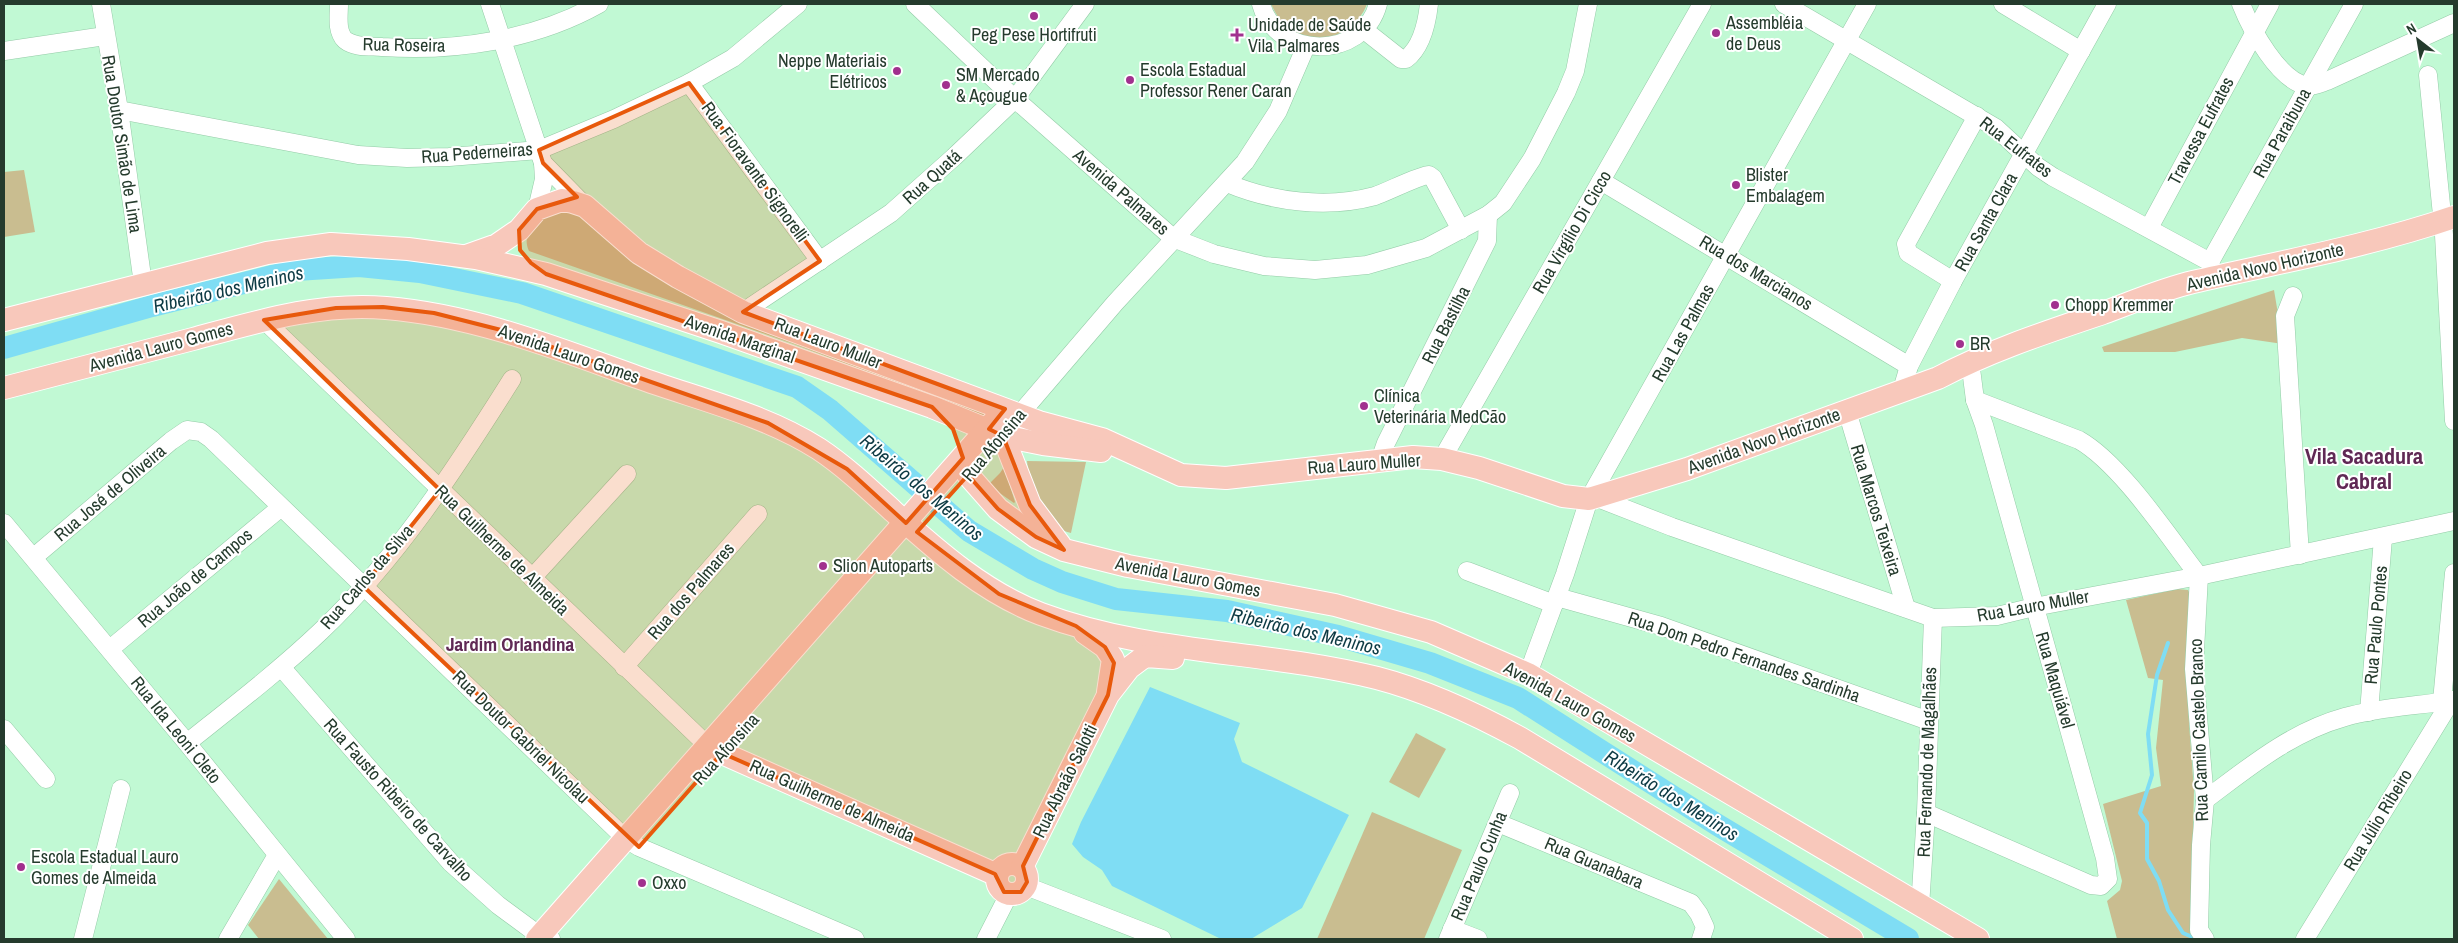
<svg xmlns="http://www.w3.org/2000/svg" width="2458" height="943" viewBox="0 0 2458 943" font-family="'Archivo Narrow',sans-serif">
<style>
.green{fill:#c9bd90}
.water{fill:#7fddf4}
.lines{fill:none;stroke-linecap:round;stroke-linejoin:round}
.stream{stroke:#7fddf4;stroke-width:4}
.river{stroke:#7fddf4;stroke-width:22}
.minor-casing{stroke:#94cba7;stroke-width:19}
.major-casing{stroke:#fff;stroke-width:24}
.minor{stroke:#fff;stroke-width:18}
.major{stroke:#f8c8bb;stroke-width:22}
.marked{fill:#e8590c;fill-opacity:0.2;stroke:#e8590c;stroke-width:4;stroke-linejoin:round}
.poi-dot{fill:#a1318e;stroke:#fff;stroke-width:2}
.labels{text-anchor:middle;stroke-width:4;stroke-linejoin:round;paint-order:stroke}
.poi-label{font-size:18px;fill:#253b2d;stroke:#fff;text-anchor:start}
.street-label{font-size:18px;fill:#253b2d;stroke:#fff}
.water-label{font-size:19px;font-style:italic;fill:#0d3a44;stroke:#fff}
.neighbourhood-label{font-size:19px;font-weight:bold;fill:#602955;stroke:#fff}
.district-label{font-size:22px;font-weight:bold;fill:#602955;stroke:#fff}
</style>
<rect width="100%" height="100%" fill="#c1f9d4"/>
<g class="green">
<path d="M1271 4H1367C1356 34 1316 50 1289 29 1280 22 1276 14 1271 4Z"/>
<polygon points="24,170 35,232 4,237 4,172"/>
<path d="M572 206 613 240 993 413 995 420 794 344 529 251C522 236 532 226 541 213Z"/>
<polygon points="2274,290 2283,344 2242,338 2175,352 2104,352 2102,347"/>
<path d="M1027 461 1086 462 1071 533C1044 528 1029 485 1027 461Z"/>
<polygon points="1004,467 1015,502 1014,503 988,485 1000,473"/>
<polygon points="2177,589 2188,590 2192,598 2187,637 2189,723 2194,791 2191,910 2198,939 2117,939 2107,901 2120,890 2122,881 2103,804 2161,786 2156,748 2163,680 2148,678 2126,600"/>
<polygon points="1416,733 1446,749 1419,798 1389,782"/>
<polygon points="1372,812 1462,850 1424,939 1317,939"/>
<polygon points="279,879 328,939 259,939 248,925"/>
</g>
<polygon class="water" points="1150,687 1240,723 1234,739 1242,762 1349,815 1302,908 1251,939 1221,939 1112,886 1102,870 1083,857 1072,844 1081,822"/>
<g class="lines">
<polyline class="stream" points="2168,643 2157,675 2148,734 2152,775 2140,813 2147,823 2147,859 2159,881 2168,910 2183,933 2197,939"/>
<polyline class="river" points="4,348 152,306 296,270 359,266 420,272 522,293 797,387 830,410 969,531 1033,569 1062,582 1116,599 1227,611 1338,636 1430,663 1518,698 1716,824 1908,939"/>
<g class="minor-casing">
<g id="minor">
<polyline points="101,4 119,110 143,284"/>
<path d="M339 4C339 15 336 31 345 40 355 48 371 46 382 47 455 52 535 40 599 4"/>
<polyline points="490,4 543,163 544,179 537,209"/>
<polyline points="915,4 1015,99 1173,238 1214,254 1264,266 1315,270 1367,265 1426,248 1488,215 1503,203 1532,159 1566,93 1575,71 1588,4"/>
<path d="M1261 4C1276 60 1363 61 1378 4"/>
<polyline points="1784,4 1996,128 2038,167 2053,177 2210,262 2214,279"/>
<polyline points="2003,4 2081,51"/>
<path d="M2241 4C2251 29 2279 82 2308 86 2315 86 2321 83 2327 81L2454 23"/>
<path d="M1363 29 1401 59H1406C1422 47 1427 22 1429 4"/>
<polyline points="4,51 105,36"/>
<polyline points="2428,75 2444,235 2454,421"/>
<polyline points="689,83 820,261"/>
<polyline points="119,110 358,155 407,158 449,157 539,150 614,119 689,83 733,58 798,4"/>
<polyline points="543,163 585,206"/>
<polyline points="1601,181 1909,366"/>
<path d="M1227 183C1272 202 1327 209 1375 196 1387 192 1420 175 1429 175L1433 178 1461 230"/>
<polyline points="2149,228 2270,4"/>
<polyline points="2210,262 2354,4"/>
<polyline points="1953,281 1908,253 1906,244 1977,116"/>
<polyline points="2293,296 2285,316 2300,555"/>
<polyline points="743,312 891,213 954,157 1015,99 1085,4"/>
<polyline points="264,320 708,746 718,751"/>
<polyline points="1902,390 1909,366 1953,281 2107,4"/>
<path d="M1975 400 2079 440C2121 464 2168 536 2199 576L2194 669 2205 800 2201 845 2199 930 2205 939"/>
<polyline points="1847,411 1906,608"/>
<polyline points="1020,414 1115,303 1245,162 1278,111 1306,46"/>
<polyline points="1442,459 1702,4"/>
<polyline points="1380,460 1386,443 1487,241 1488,215"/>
<polyline points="1595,497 1672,527 1933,618 1997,616 2034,607 2199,576 2454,521"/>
<polyline points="4,523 187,743 346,939"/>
<polyline points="34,557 171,441 187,430 201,432 211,439 626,839 639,847 855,939"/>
<polyline points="1467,571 1554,604"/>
<polyline points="532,578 627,474"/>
<polyline points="1557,597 1661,626 1929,721"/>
<polyline points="110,649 280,508"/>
<polyline points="281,667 451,863 498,905 540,936 551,939"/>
<polyline points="624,667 758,514"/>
<polyline points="1528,674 1565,574 1589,499 1867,4"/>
<polyline points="2442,701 2454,573"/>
<polyline points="2369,712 2383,538"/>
<polyline points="4,729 46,779"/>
<path d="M187 743C232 707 279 671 321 631 397 559 456 468 512 379"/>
<path d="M2205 800C2249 767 2291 732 2345 717 2380 707 2418 706 2454 700"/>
<polyline points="1926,813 2091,885 2101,886 2108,879 2105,858 1984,425 1975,400 1970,361"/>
<polyline points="1498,823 1691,903 1699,914 1705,927 1701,939"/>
<polyline points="1026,886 1162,939"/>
<polyline points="1920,907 1926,813 1933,618"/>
<polyline points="1452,929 1478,939"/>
<polyline points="83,939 121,789"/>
<polyline points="228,939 277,855"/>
<polyline points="986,939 1009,894"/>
<polyline points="1448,939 1510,793"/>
<polyline points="2305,939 2451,701"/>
</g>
</g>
<g class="major-casing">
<g id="major">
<path d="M466 256 497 245 519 230 537 209 562 200 573 202 585 206 639 253 678 277 743 312 1039 422 1102 439 1181 475 1226 478 1413 457 1442 459 1479 468 1563 496 1589 499 1687 469 1938 378C1991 350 2047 332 2103 313 2133 302 2163 289 2193 282 2280 262 2369 246 2454 217"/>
<polyline points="4,320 267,253 331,244 408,249 476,258 546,274 721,332 932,407 1003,436 1043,444 1101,451"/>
<path d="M4 388C67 372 130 355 193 339 256 322 320 302 386 308 473 315 556 348 637 377 698 399 764 414 819 449 846 467 870 490 894 512 937 551 985 593 1041 614 1151 655 1265 650 1377 678 1427 691 1474 713 1520 738L1852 939"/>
<polyline points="1003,436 1030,505 1060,545"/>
<polyline points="968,475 998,509 1036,537 1064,550 1128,566 1335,605 1431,632 1528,674 1978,939"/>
<polyline points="1085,633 1105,647 1113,659 1108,692"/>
<polyline points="722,753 997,875"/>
<circle cx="1012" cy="879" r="15"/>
<polyline points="1022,867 1108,695 1129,668 1141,659 1146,656 1173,658"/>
<polyline points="537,939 996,419"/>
</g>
</g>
<use href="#minor" class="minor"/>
<use href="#major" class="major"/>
</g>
<path class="marked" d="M689 83 820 261 743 312 1005 409 989 429 1003 436 1030 505 1064 550 1036 537 998 509 968 475 917 532 999 594 1076 626 1105 647 1114 663 1108 695 1023 866 1027 882 1021 892H1004L995 874 722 753 639 847 363 586 440 490 264 320 336 308 383 307 434 313 509 332 768 423 847 469 906 523 963 458 953 429 932 407 546 274 531 263 520 250 519 230 537 209 577 197 543 163 539 150Z"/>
<g class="poi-dot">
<circle cx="1034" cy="16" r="5"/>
<circle cx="1716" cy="33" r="5"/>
<path d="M1234.5 27.5h5v5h5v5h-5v5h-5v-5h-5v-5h5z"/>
<circle cx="897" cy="71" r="5"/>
<circle cx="1130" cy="80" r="5"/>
<circle cx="946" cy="85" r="5"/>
<circle cx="1736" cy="185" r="5"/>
<circle cx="2055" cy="305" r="5"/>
<circle cx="1960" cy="344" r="5"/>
<circle cx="1364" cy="406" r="5"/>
<circle cx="823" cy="566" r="5"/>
<circle cx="21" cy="867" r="5"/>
<circle cx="642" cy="883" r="5"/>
</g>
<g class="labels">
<g class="poi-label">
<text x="1726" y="29">Assembléia<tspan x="1726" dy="21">de Deus</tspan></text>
<text x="1248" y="31">Unidade de Saúde<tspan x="1248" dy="21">Vila Palmares</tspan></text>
<text x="1034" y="41" text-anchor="middle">Peg Pese Hortifruti</text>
<text x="887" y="67" text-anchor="end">Neppe Materiais<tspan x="887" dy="21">Elétricos</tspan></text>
<text x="1140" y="76">Escola Estadual<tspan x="1140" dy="21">Professor Rener Caran</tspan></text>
<text x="956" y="81">SM Mercado<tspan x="956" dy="21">&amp; Açougue</tspan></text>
<text x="1746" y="181">Blister<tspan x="1746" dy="21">Embalagem</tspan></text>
<text x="2065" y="311">Chopp Kremmer</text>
<text x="1970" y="350">BR</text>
<text x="1374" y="402">Clínica<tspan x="1374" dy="21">Veterinária MedCão</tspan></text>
<text x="833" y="572">Slion Autoparts</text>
<text x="31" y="863">Escola Estadual Lauro<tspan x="31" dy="21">Gomes de Almeida</tspan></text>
<text x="652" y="889">Oxxo</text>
</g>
<g class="street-label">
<text transform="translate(404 45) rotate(1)" y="6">Rua Roseira</text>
<text transform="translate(2201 131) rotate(-62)" y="6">Travessa Eufrates</text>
<text transform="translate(2282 133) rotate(-61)" y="6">Rua Paraibuna</text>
<text transform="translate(122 144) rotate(81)" y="6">Rua Doutor Simão de Lima</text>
<text transform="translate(2016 147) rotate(38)" y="6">Rua Eufrates</text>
<text transform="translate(477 153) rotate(-4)" y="6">Rua Pederneiras</text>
<text transform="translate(755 172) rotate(54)" y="6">Rua Fioravante Signorelli</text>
<text transform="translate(932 177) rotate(-42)" y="6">Rua Quatá</text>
<text transform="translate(1121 192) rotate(41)" y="6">Avenida Palmares</text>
<text transform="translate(1986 222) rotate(-61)" y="6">Rua Santa Clara</text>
<text transform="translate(1572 232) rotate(-60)" y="6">Rua Virgílio Di Cicco</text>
<text transform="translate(2265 267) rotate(-13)" y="6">Avenida Novo Horizonte</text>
<text transform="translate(1756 273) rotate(31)" y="6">Rua dos Marcianos</text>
<text transform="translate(1446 325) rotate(-63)" y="6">Rua Bastilha</text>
<text transform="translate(1683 333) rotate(-61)" y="6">Rua Las Palmas</text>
<text transform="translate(740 339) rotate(19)" y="6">Avenida Marginal</text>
<text transform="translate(828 343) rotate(21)" y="6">Rua Lauro Muller</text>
<text transform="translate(161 347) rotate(-15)" y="6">Avenida Lauro Gomes</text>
<text transform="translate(569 354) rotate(19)" y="6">Avenida Lauro Gomes</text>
<text transform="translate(1764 441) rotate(-20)" y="6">Avenida Novo Horizonte</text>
<text transform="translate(994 445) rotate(-50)" y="6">Rua Afonsina</text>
<text transform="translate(1364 464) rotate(-4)" y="6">Rua Lauro Muller</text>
<text transform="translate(110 493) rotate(-40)" y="6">Rua José de Oliveira</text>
<text transform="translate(1876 510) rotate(73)" y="6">Rua Marcos Teixeira</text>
<text transform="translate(502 550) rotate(44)" y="6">Rua Guilherme de Almeida</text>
<text transform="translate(367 577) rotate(-49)" y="6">Rua Carlos da Silva</text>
<text transform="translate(1188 577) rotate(11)" y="6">Avenida Lauro Gomes</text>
<text transform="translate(195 578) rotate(-40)" y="6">Rua João de Campos</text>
<text transform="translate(691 591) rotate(-49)" y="6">Rua dos Palmares</text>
<text transform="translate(2033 606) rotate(-10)" y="6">Rua Lauro Muller</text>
<text transform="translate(2376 625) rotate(-85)" y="6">Rua Paulo Pontes</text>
<text transform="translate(1744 657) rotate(19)" y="6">Rua Dom Pedro Fernandes Sardinha</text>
<text transform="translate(2055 680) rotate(74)" y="6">Rua Maquiável</text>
<text transform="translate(1570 702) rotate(29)" y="6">Avenida Lauro Gomes</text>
<text transform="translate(176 730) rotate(51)" y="6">Rua Ida Leoni Cleto</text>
<text transform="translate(2199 730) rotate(-92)" y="6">Rua Camilo Castelo Branco</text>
<text transform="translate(521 737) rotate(44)" y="6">Rua Doutor Gabriel Nicolau</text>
<text transform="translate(726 749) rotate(-48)" y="6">Rua Afonsina</text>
<text transform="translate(1927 762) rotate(-88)" y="6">Rua Fernando de Magalhães</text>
<text transform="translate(1065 781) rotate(-64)" y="6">Rua Abraão Salotti</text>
<text transform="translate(398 800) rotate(48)" y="6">Rua Fausto Ribeiro de Carvalho</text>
<text transform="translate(832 801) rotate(24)" y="6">Rua Guilherme de Almeida</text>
<text transform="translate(2378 820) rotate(-59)" y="6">Rua Júlio Ribeiro</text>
<text transform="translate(1594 863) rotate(23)" y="6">Rua Guanabara</text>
<text transform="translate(1479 866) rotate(-67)" y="6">Rua Paulo Cunha</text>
</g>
<g class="water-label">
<text transform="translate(228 289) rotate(-13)" y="7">Ribeirão dos Meninos</text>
<text transform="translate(922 487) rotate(40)" y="7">Ribeirão dos Meninos</text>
<text transform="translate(1306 631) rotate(13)" y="7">Ribeirão dos Meninos</text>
<text transform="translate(1672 795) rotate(32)" y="7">Ribeirão dos Meninos</text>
</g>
<g class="neighbourhood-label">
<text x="510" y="651">Jardim Orlandina</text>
</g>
<g class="district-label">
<text x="2364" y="464">Vila Sacadura<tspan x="2364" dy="25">Cabral</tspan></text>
</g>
</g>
<rect width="2458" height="943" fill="none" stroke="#253b2d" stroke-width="10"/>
<g transform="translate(2418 40) rotate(329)" stroke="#ffffff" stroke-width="4" paint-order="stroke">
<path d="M0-4L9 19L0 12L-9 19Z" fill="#253b2d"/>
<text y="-8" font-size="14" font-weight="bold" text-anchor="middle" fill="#253b2d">N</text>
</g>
</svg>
